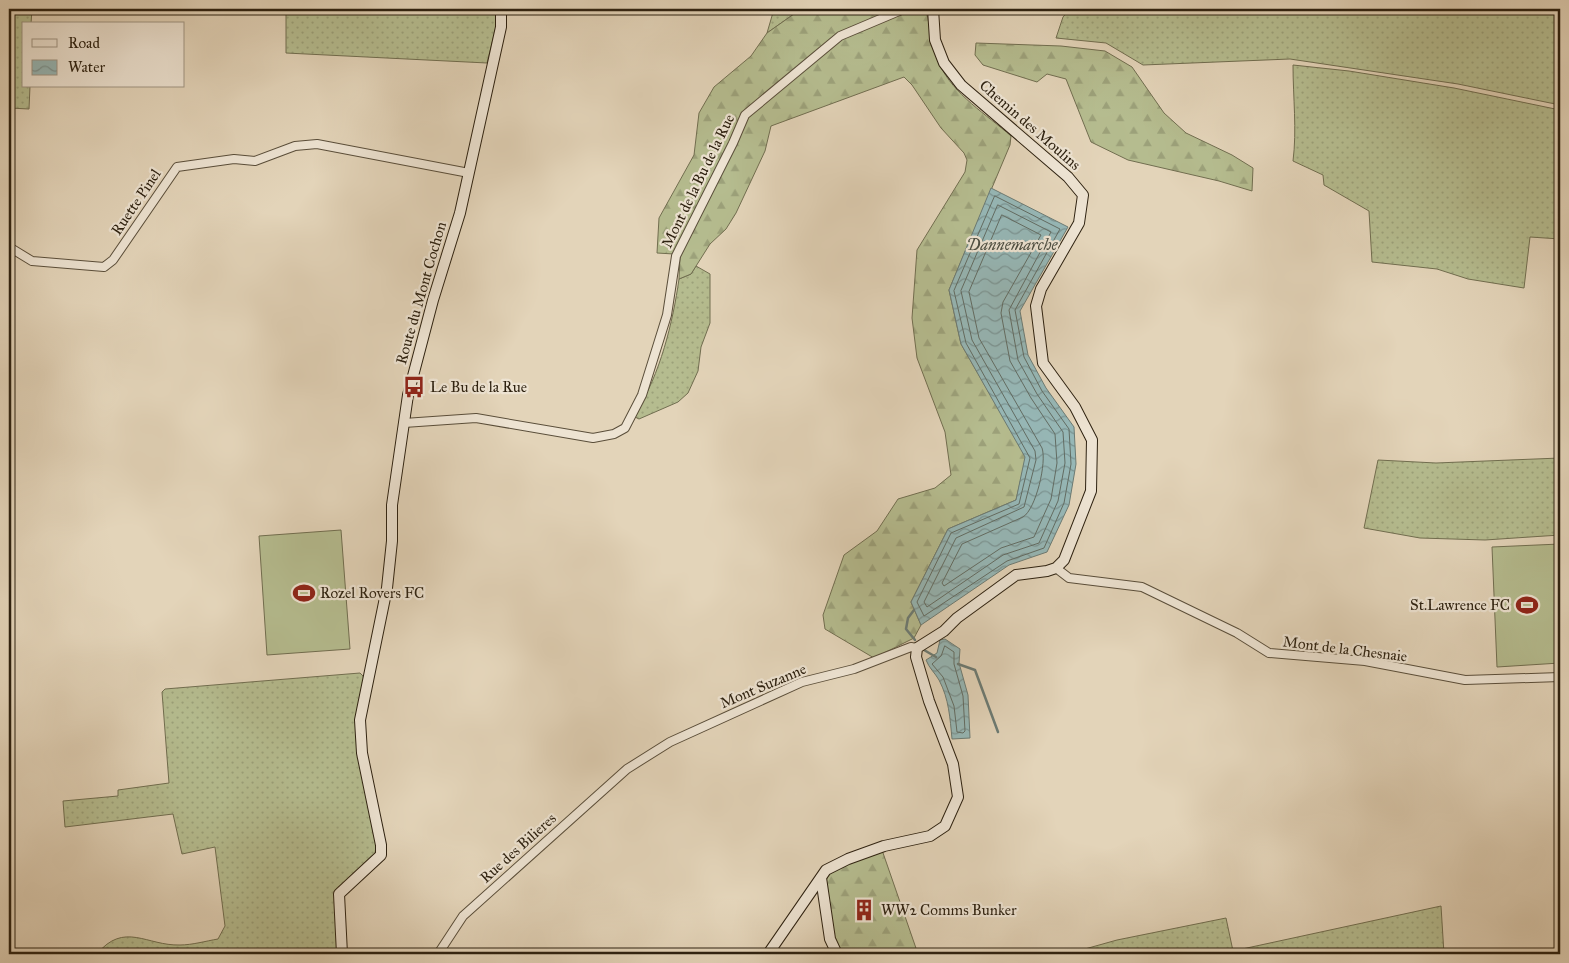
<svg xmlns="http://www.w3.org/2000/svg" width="1569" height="963" viewBox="0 0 1569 963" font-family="'IM FELL Great Primer',serif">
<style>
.grass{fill:url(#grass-dots);stroke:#716e50}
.forest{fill:url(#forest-firs);stroke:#716e50}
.pitch{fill:#b5bc8f;stroke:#716e50}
.water{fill:url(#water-waves);stroke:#6c7b74}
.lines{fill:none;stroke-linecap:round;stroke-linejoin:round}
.shore{stroke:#626c63;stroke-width:1}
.stream{stroke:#6c7b74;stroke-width:2.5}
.street-casing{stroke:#5a4e3a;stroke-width:10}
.secondary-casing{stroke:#2d2110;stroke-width:12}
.street{stroke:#ede3d2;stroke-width:8}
.secondary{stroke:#ede3d2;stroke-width:10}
.labels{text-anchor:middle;stroke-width:4.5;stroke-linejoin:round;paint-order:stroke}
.street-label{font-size:15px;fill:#2d2110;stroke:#ede3d2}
.poi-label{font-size:15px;fill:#2d2110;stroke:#ede3d2;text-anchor:start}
.water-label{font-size:16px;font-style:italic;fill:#4c4e42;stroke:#ede3d2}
</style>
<defs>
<pattern id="grass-dots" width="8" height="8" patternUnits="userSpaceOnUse" patternTransform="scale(1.25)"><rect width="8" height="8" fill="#b5bc8f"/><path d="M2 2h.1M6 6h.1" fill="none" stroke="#9ca17a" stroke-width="1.8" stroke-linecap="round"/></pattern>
<pattern id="forest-firs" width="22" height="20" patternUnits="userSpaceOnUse" patternTransform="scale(1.25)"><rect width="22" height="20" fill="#b5bc8f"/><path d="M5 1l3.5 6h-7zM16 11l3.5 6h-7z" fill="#9ca17a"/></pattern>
<pattern id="water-waves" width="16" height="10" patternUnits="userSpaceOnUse" patternTransform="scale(1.25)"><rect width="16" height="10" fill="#96b7b6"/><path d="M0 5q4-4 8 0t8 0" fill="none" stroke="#7b9493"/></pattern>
</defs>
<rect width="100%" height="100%" fill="#e3d4b9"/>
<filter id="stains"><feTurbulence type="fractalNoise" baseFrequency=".004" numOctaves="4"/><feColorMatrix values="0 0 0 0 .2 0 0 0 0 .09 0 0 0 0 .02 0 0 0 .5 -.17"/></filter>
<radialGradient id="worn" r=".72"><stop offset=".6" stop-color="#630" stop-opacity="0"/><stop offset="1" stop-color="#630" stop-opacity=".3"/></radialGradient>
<g class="grass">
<polygon points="9,9 32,9 31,24 24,24 24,86 30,86 29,109 9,108"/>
<polygon points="286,9 498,9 498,19 487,63 286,53"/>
<polygon points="774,9 801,9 767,33"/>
<polygon points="1070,9 1560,9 1560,105 1458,84 1290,59 1143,65 1106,43 1056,38 1063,17"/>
<path d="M1293 65 1349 71 1454 88 1560 110V239L1530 237 1524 288 1468 279 1437 269 1372 262 1369 211 1324 185 1323 175 1293 161C1297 130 1293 97 1293 65Z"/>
<path d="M696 266 710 274V323L701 347 698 371 688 393 678 402 639 419 635 417 636 412C660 375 673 322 679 279L691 274Z"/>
<polygon points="1560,458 1560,535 1485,540 1420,538 1364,528 1378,460 1436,463"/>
<path d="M360 673 363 676 364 680 357 722 376 845 375 854 338 889V954H97C124 921 147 946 180 945 192 945 206 941 218 939L225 926 215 847 182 854 173 814 65 827 63 801 118 796V790L169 783 162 692 165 689Z"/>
<polygon points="1441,906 1444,954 1067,954 1117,940 1226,918 1233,951"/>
</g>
<g class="forest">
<polygon points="801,9 895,9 838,34 743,114 723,160 674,254 657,253 659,218 694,155 699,113 714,87 751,56 767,33"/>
<path d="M913 9H925C932 27 931 47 940 65 953 94 987 115 1011 136L1010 145 949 290 961 344 1026 457 1016 500 948 529 911 602 921 625 914 638 874 658 825 629 823 615 844 555 877 531 898 499 935 488 951 475 945 432 917 358 912 318 917 250 965 172 967 160 964 153 941 128 912 85 904 77 771 126 765 151 736 213 726 229 710 244 691 274 679 279 680 257 747 118 754 110 841 39Z"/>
<polygon points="976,43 1061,46 1105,51 1132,67 1164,113 1186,133 1232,155 1253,168 1252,191 1219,181 1128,160 1091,142 1066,79 1047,74 1037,82 983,65 975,55"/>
<polygon points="882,850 918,954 842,954 833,936 825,879 828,872"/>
</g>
<g class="pitch">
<polygon points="341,530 350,649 267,655 259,536"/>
<polygon points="1560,544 1560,663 1497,667 1492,547"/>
</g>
<g class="water">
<polygon points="991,188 1068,227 1020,311 1028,355 1046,388 1074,427 1076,464 1069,505 1047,552 1009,565 921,625 911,602 948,529 1016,500 1025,457 961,344 949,290"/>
<path d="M945 639 960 649 959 663 968 695 970 738 952 739C950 718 949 699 939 680 935 673 929 668 926 660L937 653 940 640Z"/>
</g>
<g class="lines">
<g class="shore">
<polygon points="995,196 1060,229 1015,310 1024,357 1042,391 1069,429 1071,464 1064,503 1044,548 1007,561 924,616 917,602 951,533 1019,504 1030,458 966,343 954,291"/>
<polygon points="998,205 1051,232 1009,310 1018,360 1037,394 1063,432 1065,463 1058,501 1039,543 1003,555 927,607 924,602 956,538 1024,507 1036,460 1035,451 972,340 961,291"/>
<path d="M1002 215 1041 235 1003 302 1001 313 1010 361 1031 398 1055 434 1057 463 1051 499 1034 537 1001 548 944 586 942 583 962 544 1023 517C1036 509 1047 462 1042 448L979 338 969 292Z"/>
<polygon points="945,646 954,652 954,664 963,696 965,731 963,733 957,732 954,706 943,677 932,664 941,656"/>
</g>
<g class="stream">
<polyline points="914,610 908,618 906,629 915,640"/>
<polyline points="924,650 936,657"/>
<polyline points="958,664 975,670 998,732"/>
</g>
<g class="street-casing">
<g id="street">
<polyline points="9,247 32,261 104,267 113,260 177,167 234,159 255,161 295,146 317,144 469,173"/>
<polyline points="404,423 476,418 593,438 614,434 625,428 642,395 667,315 676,256 733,143 745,115 840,36 904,9"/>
<polyline points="1056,568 1069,578 1142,587 1237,633 1269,653 1365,661 1465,680 1560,677"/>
<polyline points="438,954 463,916 627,769 670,742 802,682 854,669 911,647 917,648"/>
</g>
</g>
<g class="secondary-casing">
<g id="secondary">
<polyline points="821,878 830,939 837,954"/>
<polyline points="342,954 339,894 381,855 381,845 362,753 360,720 387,588 392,541 392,505 408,395 433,300 460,213 501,27 501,9"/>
<polyline points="768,954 826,870 848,859 884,846 930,836 945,826 958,797 953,764 929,701 916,657 917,648 944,631 957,618 1016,575 1047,571 1056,568 1064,560 1091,491 1092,440 1075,407 1043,363 1036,306 1041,289 1079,223 1083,195 1068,177 961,85 944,63 935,40 933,9"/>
</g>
</g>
<use href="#street" class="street"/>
<use href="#secondary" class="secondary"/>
</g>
<defs>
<g id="bus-bare" transform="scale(1.725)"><path d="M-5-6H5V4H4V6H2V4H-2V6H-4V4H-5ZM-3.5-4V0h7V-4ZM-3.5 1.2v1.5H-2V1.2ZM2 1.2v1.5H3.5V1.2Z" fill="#8f2418" stroke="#ede3d2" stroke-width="2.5" paint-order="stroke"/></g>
<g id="stadium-bare" transform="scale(1.725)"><path d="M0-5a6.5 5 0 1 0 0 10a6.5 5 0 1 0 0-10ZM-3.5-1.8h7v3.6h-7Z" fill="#8f2418" stroke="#ede3d2" stroke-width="2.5" paint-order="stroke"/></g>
<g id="building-bare" transform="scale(1.725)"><path d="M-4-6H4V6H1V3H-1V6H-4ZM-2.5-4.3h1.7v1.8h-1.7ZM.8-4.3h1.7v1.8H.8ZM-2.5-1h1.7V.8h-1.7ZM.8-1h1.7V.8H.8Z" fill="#8f2418" stroke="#ede3d2" stroke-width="2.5" paint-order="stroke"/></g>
</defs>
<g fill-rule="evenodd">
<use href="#bus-bare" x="414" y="387"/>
<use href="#stadium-bare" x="304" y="593"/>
<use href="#stadium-bare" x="1527" y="605"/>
<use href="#building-bare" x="864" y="910"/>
</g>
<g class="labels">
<g class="street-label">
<text transform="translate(1030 125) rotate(41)" y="5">Chemin des Moulins</text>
<text transform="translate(698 181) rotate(-64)" y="5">Mont de la Bu de la Rue</text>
<text transform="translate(136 202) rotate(-56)" y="5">Ruette Pinel</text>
<text transform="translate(421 293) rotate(-74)" y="5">Route du Mont Cochon</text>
<text transform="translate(1345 649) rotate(7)" y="5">Mont de la Chesnaie</text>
<text transform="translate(763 686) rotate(-23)" y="5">Mont Suzanne</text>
<text transform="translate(518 848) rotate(-42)" y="5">Rue des Bilieres</text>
</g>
<g class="poi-label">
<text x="430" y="392">Le Bu de la Rue</text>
<text x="320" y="598">Rozel Rovers FC</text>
<text x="1510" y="610" text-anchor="end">St.Lawrence FC</text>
<text x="881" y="915">WW2 Comms Bunker</text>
</g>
<g class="water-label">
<text x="1012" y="250">Dannemarche</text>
</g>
</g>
<rect width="1569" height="963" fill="none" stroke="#e3d4b9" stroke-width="30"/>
<rect x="10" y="10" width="1549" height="943" fill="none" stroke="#2d2110" stroke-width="2.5"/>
<rect x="15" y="15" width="1539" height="933" fill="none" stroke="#2d2110"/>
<rect x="22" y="22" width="162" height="65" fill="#ede3d2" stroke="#a09584"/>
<rect x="32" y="39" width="25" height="8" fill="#ede3d2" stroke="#a09584"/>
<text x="68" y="48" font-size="15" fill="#2d2110">Road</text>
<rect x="32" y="60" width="25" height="15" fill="url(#water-waves)" stroke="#a09584"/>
<text x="68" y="72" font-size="15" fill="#2d2110">Water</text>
<rect width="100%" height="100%" filter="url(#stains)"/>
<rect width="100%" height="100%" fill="url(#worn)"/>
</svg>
